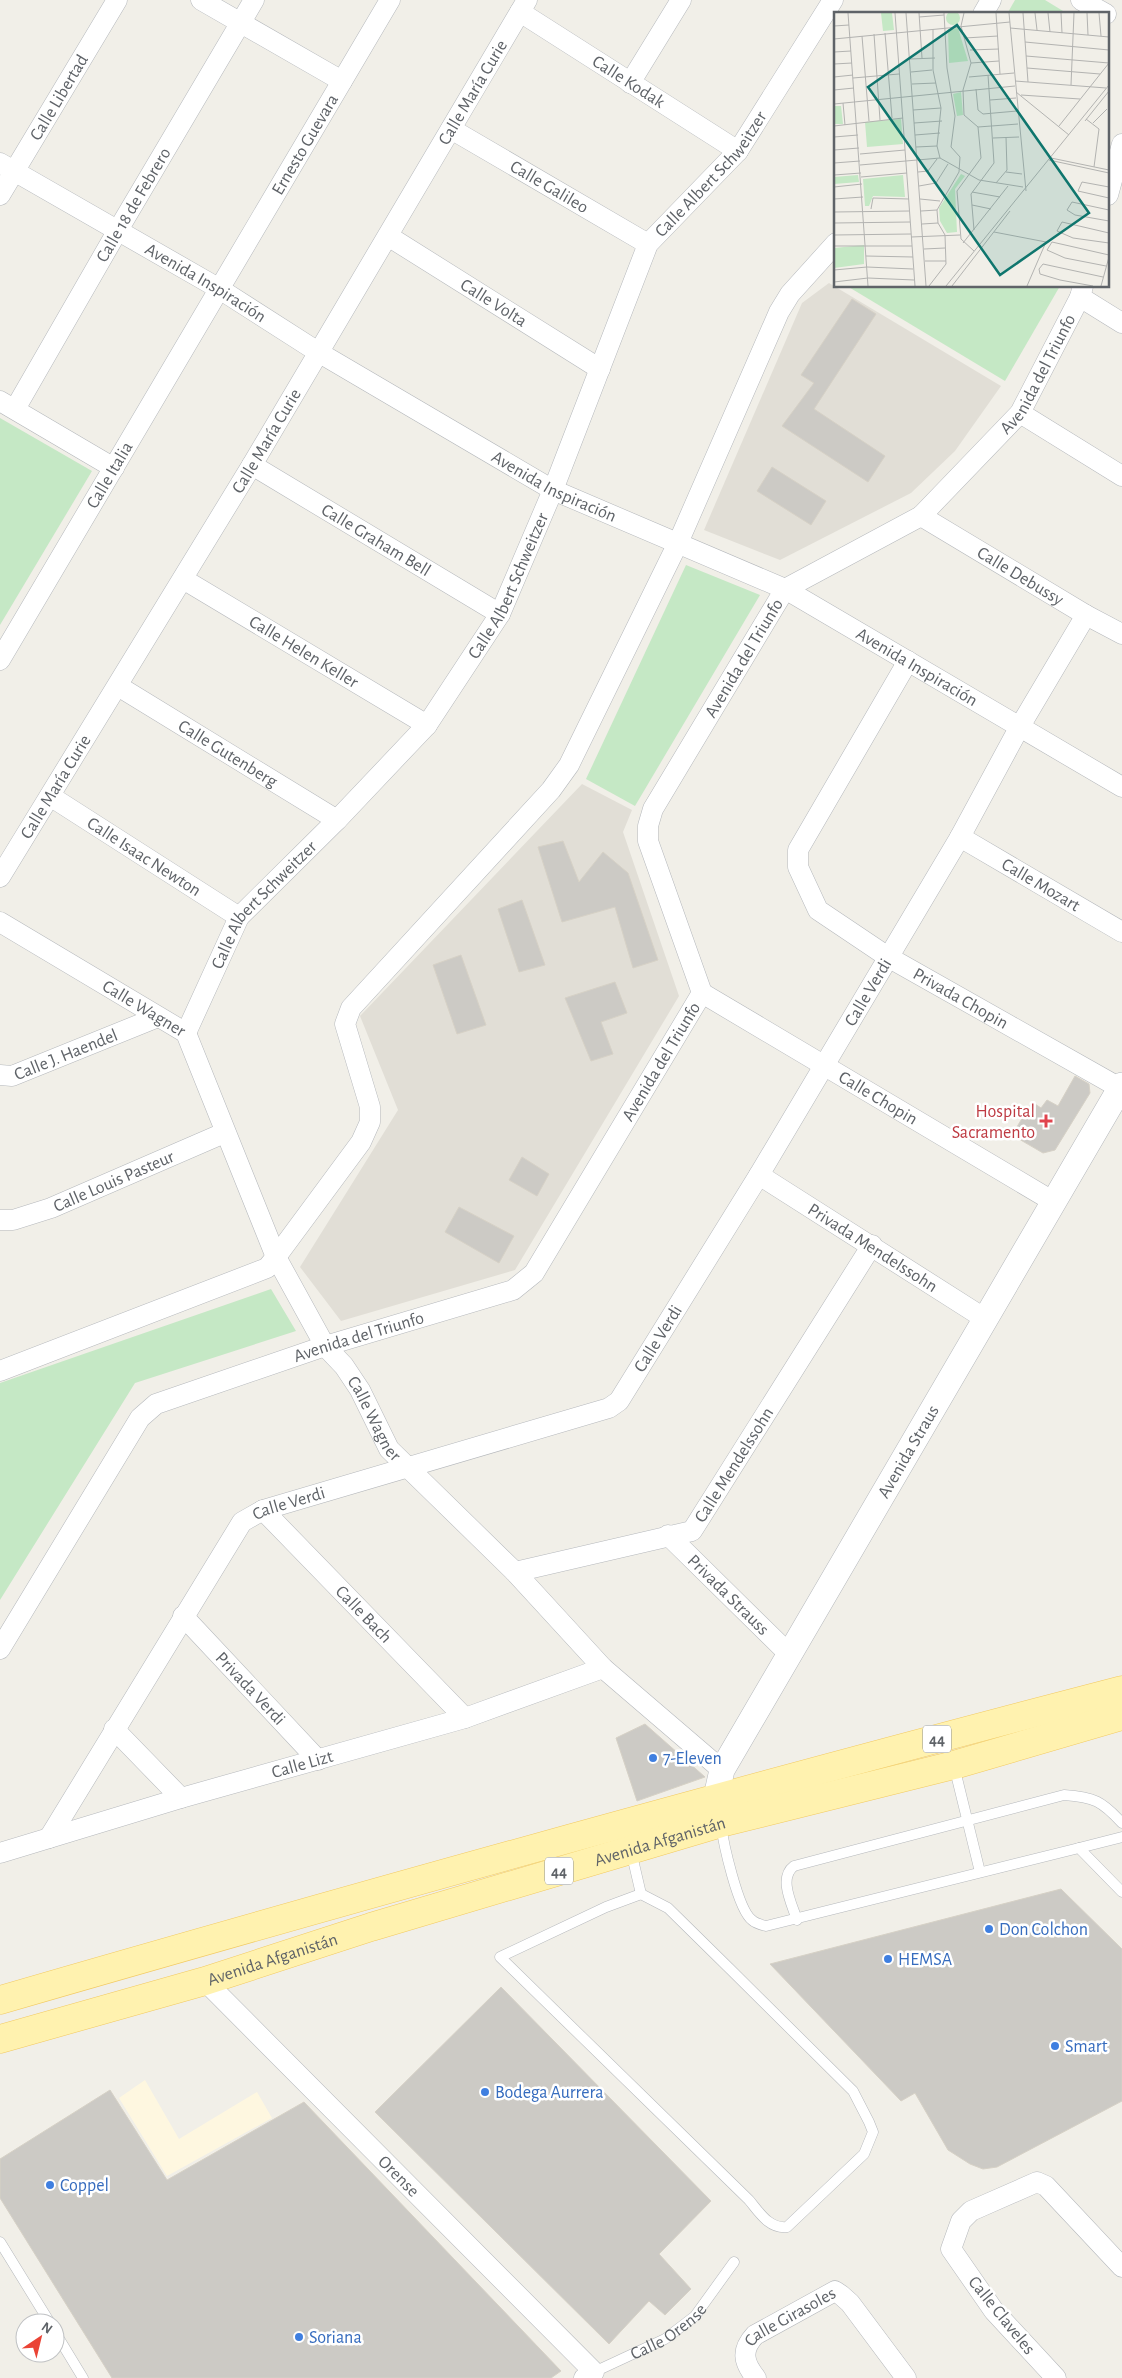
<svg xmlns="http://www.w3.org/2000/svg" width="1122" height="2378" viewBox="0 0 1122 2378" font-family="'Alegreya Sans',sans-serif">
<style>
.commercial{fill:#fef7e0}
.education{fill:#e1ded6}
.green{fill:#c5e8c5}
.building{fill:#cccac5;stroke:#d6d1c6}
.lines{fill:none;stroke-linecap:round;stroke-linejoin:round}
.service-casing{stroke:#b5b8bc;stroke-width:11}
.minor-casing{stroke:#b5b8bc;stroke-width:21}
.tertiary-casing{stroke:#b5b8bc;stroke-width:26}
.primary-casing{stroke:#f2c960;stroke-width:29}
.service{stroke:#fff;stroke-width:10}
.minor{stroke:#fff;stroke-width:20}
.tertiary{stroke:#fff;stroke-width:25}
.primary{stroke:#fff2af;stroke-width:28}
.health-dot{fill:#e0444e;stroke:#fff;stroke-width:2}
.shop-dot{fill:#3f7fe0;stroke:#fff;stroke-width:2}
.labels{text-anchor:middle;stroke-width:5;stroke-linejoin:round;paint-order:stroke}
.shield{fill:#fff;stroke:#8f9295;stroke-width:1}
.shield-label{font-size:16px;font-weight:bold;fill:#5f6368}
.street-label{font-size:18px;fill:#5f6368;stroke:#fff}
.health-label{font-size:18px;fill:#be3a42;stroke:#fff;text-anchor:end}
.shop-label{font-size:18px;fill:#366cbe;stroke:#fff;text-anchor:start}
.inset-road{fill:none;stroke:#b3b3b1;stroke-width:1}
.view{fill:#0f766e;fill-opacity:0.15;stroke:#0f766e;stroke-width:2.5}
.inset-edge{fill:none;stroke:#5f6368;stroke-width:2.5}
</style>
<rect width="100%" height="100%" fill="#f1efe8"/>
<polygon class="commercial" points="145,2080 179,2139 257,2092 272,2118 167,2176 119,2098"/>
<g class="education">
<polygon points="829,283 1001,386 955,451 911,493 780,560 704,530 802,303"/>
<polygon points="582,784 632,810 623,832 679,996 515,1270 341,1321 300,1267 398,1110 360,1016"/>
</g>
<g class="green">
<polygon points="1015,0 1045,0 1068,14 1007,14"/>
<polygon points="847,286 1060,286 1005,381"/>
<polygon points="0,418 92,471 0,625"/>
<polygon points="686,565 760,595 635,806 586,779"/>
<polygon points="271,1289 296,1331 135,1383 0,1600 0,1383"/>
</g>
<g class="building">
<polygon points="852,299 876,314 814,409 885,456 868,482 782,426 814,383 801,375"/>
<polygon points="772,467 826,501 811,525 757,491"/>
<polygon points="563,841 579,882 603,852 628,873 658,960 633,968 615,907 562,922 538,847"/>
<polygon points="522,900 545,965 519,972 498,909"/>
<polygon points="461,955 486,1025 457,1034 433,965"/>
<polygon points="615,982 627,1013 601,1022 613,1054 591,1061 565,998"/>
<polygon points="1075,1076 1089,1084 1090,1093 1055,1150 1043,1153 1012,1135 1032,1102 1041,1108 1047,1100 1058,1106"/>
<polygon points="522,1157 549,1174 537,1196 509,1180"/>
<polygon points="459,1207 514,1236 499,1263 445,1232"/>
<polygon points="645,1724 705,1777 637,1801 616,1738"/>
<polygon points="1061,1889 1122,1949 1122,2101 997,2167 983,2169 970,2164 948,2150 915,2093 901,2101 770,1964"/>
<polygon points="501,1987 711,2201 659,2254 691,2289 665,2315 649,2301 609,2344 375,2112"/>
<polygon points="110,2090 167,2180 304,2102 561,2371 551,2378 112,2378 0,2198 0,2159"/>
</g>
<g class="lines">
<g class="service-casing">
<g id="service">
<polyline points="954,1766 980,1872"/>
<path d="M721 1824C723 1842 738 1910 752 1920 755 1923 762 1925 766 1926L1079 1848 1122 1892"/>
<polyline points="1079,1848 1122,1837"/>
<polyline points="631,1851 641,1894"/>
<path d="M641 1894 668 1908 729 1968 853 2091 869 2122 873 2132 864 2154 787 2227C769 2229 759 2212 749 2200L500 1957 606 1907Z"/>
<path d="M797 1920C792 1904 778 1878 794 1866L1064 1795C1094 1797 1102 1801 1122 1823"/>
<polyline points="0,2242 50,2323"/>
<polyline points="55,2332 83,2378"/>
<path id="s1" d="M594 2372 665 2339 695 2316 734 2262"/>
</g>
</g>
<g class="minor-casing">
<g id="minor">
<polyline points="201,0 342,81"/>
<polyline points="1081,0 1106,14"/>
<path id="s2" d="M520 12 738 151"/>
<polyline points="983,14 991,0"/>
<polyline points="630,83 681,0"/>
<path id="s3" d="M451 129 648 244"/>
<path id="s4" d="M0 163 218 288 318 352 553 490 785 589 1122 787"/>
<path id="s5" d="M0 195 117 0"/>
<polyline points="1108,195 1122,144"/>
<path id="s6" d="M388 236 600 369"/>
<polyline points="1080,297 1122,323"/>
<polyline points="0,401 114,468"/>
<path id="s7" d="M15 409 118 230 254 0"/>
<polyline points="1020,413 1122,476"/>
<path id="s8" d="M252 465 500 614"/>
<path id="s9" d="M921 516 1086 615 1122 634"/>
<path id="s10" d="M183 579 427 725"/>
<path id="s11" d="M0 660 390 0"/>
<path id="s12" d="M908 661 798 850V867L818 910 888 957 1120 1088"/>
<path id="s13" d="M118 686 337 820"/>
<path id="s14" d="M50 796 239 917"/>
<path id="s15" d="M960 837 1122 932"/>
<path id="s16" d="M0 877 252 465 527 0"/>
<path id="s17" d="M0 922 186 1033 276 1257 325 1346 344 1366 360 1390 389 1449 515 1572 603 1668 722 1770"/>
<path id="s18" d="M702 993 1054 1202"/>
<path id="s19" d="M186 1033 239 917 337 820 427 725 500 614 553 490 648 244 738 151 833 0"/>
<path id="s20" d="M0 1075 12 1076 158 1017"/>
<path id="s21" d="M759 1175 987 1320"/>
<path id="s22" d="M0 1220H13L51 1208 224 1133"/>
<polyline points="0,1371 267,1268 276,1257 361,1142 370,1122 370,1107 345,1024 351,1008 551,790 569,765 678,543 779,312 790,294 836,243"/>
<path id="s23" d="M263 1510 465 1718"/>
<path id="s24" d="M668 1535 789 1654"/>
<path id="s25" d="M515 1572 692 1531 872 1245"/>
<path id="s26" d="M183 1616 318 1760"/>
<path id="s27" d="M0 1649 140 1418 156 1404 325 1346 513 1290 534 1273 702 993 648 841V826L653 809 785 589 921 516 1020 413 1080 297 1083 286"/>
<polyline points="114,1729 181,1798"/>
<path id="s28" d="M49 1838 242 1522 263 1510 609 1408 619 1401 759 1175 960 837 1019 728 1086 615"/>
<path id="s29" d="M0 1853 181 1798 465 1718 603 1668"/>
<path id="s30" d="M205 1981 594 2372 584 2378"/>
<path id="s31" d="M756 2378C743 2362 741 2350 755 2335L835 2291 841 2295 850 2303 906 2378"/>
<polyline points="1056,2378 994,2311 951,2249 961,2221 971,2211 1037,2182 1046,2186 1122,2267"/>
</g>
</g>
<g class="tertiary-casing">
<g id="tertiary">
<path id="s32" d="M720 1816 716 1797 722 1770 1122 1085"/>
</g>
</g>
<g class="primary-casing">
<g id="primary">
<path d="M0 2000C373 1892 746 1788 1122 1690"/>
<path id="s33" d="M0 2039 205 1981 371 1927 721 1823 954 1765 1122 1716"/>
</g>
</g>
<use href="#service" class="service"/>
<use href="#minor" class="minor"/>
<use href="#tertiary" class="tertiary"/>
<use href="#primary" class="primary"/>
</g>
<path class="health-dot" d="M1043.5 1113.5h5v5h5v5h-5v5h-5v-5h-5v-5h5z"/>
<g class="shop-dot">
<circle cx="653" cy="1758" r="5"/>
<circle cx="989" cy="1929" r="5"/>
<circle cx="888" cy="1959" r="5"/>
<circle cx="1055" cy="2046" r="5"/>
<circle cx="485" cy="2092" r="5"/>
<circle cx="50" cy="2185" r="5"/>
<circle cx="299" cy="2337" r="5"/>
</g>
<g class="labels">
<g class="shield">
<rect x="923" y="1725.5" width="28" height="27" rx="4"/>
<rect x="545" y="1857.5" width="28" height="27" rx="4"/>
</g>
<g class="shield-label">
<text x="937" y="1745">44</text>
<text x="559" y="1877">44</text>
</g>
<g class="street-label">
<text dy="6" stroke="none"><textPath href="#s2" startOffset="129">Calle Kodak</textPath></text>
<text dy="6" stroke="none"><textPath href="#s16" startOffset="916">Calle María Curie</textPath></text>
<text dy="6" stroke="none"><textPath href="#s5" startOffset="114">Calle Libertad</textPath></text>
<text dy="6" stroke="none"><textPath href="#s11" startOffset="599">Ernesto Guevara</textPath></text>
<text dy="6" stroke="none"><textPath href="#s19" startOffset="1022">Calle Albert Schweitzer</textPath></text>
<text dy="6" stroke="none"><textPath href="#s3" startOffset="114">Calle Galileo</textPath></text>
<text dy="6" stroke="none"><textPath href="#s7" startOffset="236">Calle 18 de Febrero</textPath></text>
<text dy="6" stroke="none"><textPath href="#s4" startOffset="238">Avenida Inspiración</textPath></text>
<text dy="6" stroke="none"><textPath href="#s6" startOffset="125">Calle Volta</textPath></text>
<text dy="6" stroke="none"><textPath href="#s27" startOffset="1810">Avenida del Triunfo</textPath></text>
<text dy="6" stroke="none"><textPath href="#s16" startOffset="511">Calle María Curie</textPath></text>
<text dy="6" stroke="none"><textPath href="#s11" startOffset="215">Calle Italia</textPath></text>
<text dy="6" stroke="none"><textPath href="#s4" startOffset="642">Avenida Inspiración</textPath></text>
<text dy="6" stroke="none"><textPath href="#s8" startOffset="145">Calle Graham Bell</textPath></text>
<text dy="6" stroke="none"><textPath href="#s9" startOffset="116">Calle Debussy</textPath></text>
<text dy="6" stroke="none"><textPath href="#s19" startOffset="558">Calle Albert Schweitzer</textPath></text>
<text dy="6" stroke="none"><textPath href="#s10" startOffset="141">Calle Helen Keller</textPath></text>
<text dy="6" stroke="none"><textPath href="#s27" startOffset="1390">Avenida del Triunfo</textPath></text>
<text dy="6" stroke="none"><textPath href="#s4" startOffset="1048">Avenida Inspiración</textPath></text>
<text dy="6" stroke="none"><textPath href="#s13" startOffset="129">Calle Gutenberg</textPath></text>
<text dy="6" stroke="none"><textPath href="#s16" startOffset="106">Calle María Curie</textPath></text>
<text dy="6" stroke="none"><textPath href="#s14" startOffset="112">Calle Isaac Newton</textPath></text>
<text dy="6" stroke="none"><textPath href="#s15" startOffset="94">Calle Mozart</textPath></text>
<text dy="6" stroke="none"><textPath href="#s19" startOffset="152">Calle Albert Schweitzer</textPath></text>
<text dy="6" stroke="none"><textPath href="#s28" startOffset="1246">Calle Verdi</textPath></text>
<text dy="6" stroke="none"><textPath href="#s12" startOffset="451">Privada Chopin</textPath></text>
<text dy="6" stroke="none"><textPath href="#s17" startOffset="168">Calle Wagner</textPath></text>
<text dy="6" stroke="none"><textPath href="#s20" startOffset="70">Calle J. Haendel</textPath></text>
<text dy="6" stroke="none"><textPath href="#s27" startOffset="940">Avenida del Triunfo</textPath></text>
<text dy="6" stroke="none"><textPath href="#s18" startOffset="205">Calle Chopin</textPath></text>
<text dy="6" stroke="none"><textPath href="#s22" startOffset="121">Calle Louis Pasteur</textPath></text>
<text dy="6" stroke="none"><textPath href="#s21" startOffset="135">Privada Mendelssohn</textPath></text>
<text dy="6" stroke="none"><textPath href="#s27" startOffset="505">Avenida del Triunfo</textPath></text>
<text dy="6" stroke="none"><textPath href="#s28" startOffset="841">Calle Verdi</textPath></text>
<text dy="6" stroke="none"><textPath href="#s17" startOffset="648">Calle Wagner</textPath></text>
<text dy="6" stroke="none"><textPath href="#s32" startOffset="416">Avenida Straus</textPath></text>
<text dy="6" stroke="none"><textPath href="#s25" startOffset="260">Calle Mendelssohn</textPath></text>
<text dy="6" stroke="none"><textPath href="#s28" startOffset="421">Calle Verdi</textPath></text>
<text dy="6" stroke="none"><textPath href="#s24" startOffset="85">Privada Strauss</textPath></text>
<text dy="6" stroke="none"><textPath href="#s23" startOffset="145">Calle Bach</textPath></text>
<text dy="6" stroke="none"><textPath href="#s26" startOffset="99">Privada Verdi</textPath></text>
<text dy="6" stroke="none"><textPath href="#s29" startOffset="315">Calle Lizt</textPath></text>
<text dy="6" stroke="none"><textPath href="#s33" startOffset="689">Avenida Afganistán</textPath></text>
<text dy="6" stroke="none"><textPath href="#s33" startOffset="284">Avenida Afganistán</textPath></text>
<text dy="6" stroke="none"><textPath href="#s30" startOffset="275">Orense</textPath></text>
<text transform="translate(1002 2315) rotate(51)" y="6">Calle Claveles</text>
<text dy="6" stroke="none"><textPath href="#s31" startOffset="88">Calle Girasoles</textPath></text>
<text dy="6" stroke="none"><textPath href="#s1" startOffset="85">Calle Orense</textPath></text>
</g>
<g class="health-label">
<text x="1035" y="1117">Hospital<tspan x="1035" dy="21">Sacramento</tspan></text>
</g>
<g class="shop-label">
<text x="663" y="1764">7-Eleven</text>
<text x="999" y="1935">Don Colchon</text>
<text x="898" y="1965">HEMSA</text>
<text x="1065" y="2052">Smart</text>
<text x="495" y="2098">Bodega Aurrera</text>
<text x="60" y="2191">Coppel</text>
<text x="309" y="2343">Soriana</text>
</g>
</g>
<g transform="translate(834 12)">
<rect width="275" height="275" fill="#f1efe8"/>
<path d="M112 6a7 7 0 1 1 14 0a7 7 0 1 1-14 0ZM47 1H58L60 18 49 19ZM124 16 134 49 115 51 114 17ZM127 80 129 103 123 104 119 82ZM0 94H7L9 112H0ZM67 107 69 132 33 135 31 110ZM127 162 131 164 121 177 123 220 113 221 106 209 105 196ZM24 163 25 170 0 172V165ZM69 163 71 185 39 184 35 194H31L29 167ZM30 233V252L0 256V236Z" fill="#c5e8c5"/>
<path class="inset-road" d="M14 1 34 274M61 1 81 274M72 1 92 274M85 1 88 46M110 1 113 56 121 104 117 135 126 145 125 160 103 198 104 211 111 223 112 252M130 1 127 14 137 51 129 78 130 103 144 115 147 146 123 179 127 227 140 239M162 1 166 62M175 1 192 179M189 1 194 70M201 1 203 18M214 1 216 20M227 1 228 21M253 1 254 23M265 1 267 24M85 5 110 3M0 14 15 13M176 16 275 25M99 17V58L107 96 103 134 106 146M51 21 58 106M40 22 46 108M28 24 35 109M131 26 164 24M0 27 176 10M191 30 275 38M136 38 165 37M0 40 17 39M192 44 275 51M76 47 101 46M137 51 165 49M0 52 18 51M193 56 266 62M77 60 98 58M0 65 19 63M135 65 180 61M19 66 65 62M181 69 272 76M78 72 102 71M237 73 240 1M142 77 144 98 149 102 183 99M0 78 20 76M182 80 235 123M187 83 246 87M156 88 182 86M9 91 11 113M0 92 181 74M79 98 107 96M252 107 265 117 260 155M251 109 275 79M80 111 108 109M259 111 273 97M0 114 69 106M225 114 275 51M144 115 184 112M81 123 106 121M0 125 24 123M159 126 185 125M82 135 103 134M0 138 25 136M26 142 71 138M217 146 275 158M215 148 275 161M0 151 26 149M26 153 106 146 145 168 189 175M84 160 94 159 103 147M172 160 188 162M0 163 27 161M27 165 73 161M162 171 173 158 172 125M85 174 102 171 114 152M0 175 28 172M275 175 248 170 244 179 275 186M138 180 166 185M0 187 29 185M86 187 106 189M138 193 157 197M37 197 39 186 75 187M275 198 238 190 233 198 241 203 275 209M87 199 103 198M0 200 75 199M0 211 76 210M88 212 104 211M140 218 137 182 160 151 154 63M160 220 212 230 193 274M275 221 228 210 223 219 239 226 275 231M0 223 77 222M77 225 126 223M129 231 174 174M0 234H78M90 237 111 236M32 244 79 245M91 249H112M272 254 231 246 213 238 218 230 275 243M0 258 33 255 79 257M0 270 34 266 80 268M95 274 112 252M112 274 275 73M118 274 176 199M259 274 226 268 206 262 205 257 209 252 269 265M267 274 275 245"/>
<path class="view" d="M123 13 255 201 166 263 34 75Z"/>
<rect width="275" height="275" class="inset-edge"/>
</g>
<g transform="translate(40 2338) rotate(35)"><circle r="24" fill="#ffffff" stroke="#bfc1c3"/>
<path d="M0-4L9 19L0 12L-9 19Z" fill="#ea4335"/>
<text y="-8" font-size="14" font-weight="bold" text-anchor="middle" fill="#5f6368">N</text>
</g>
</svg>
